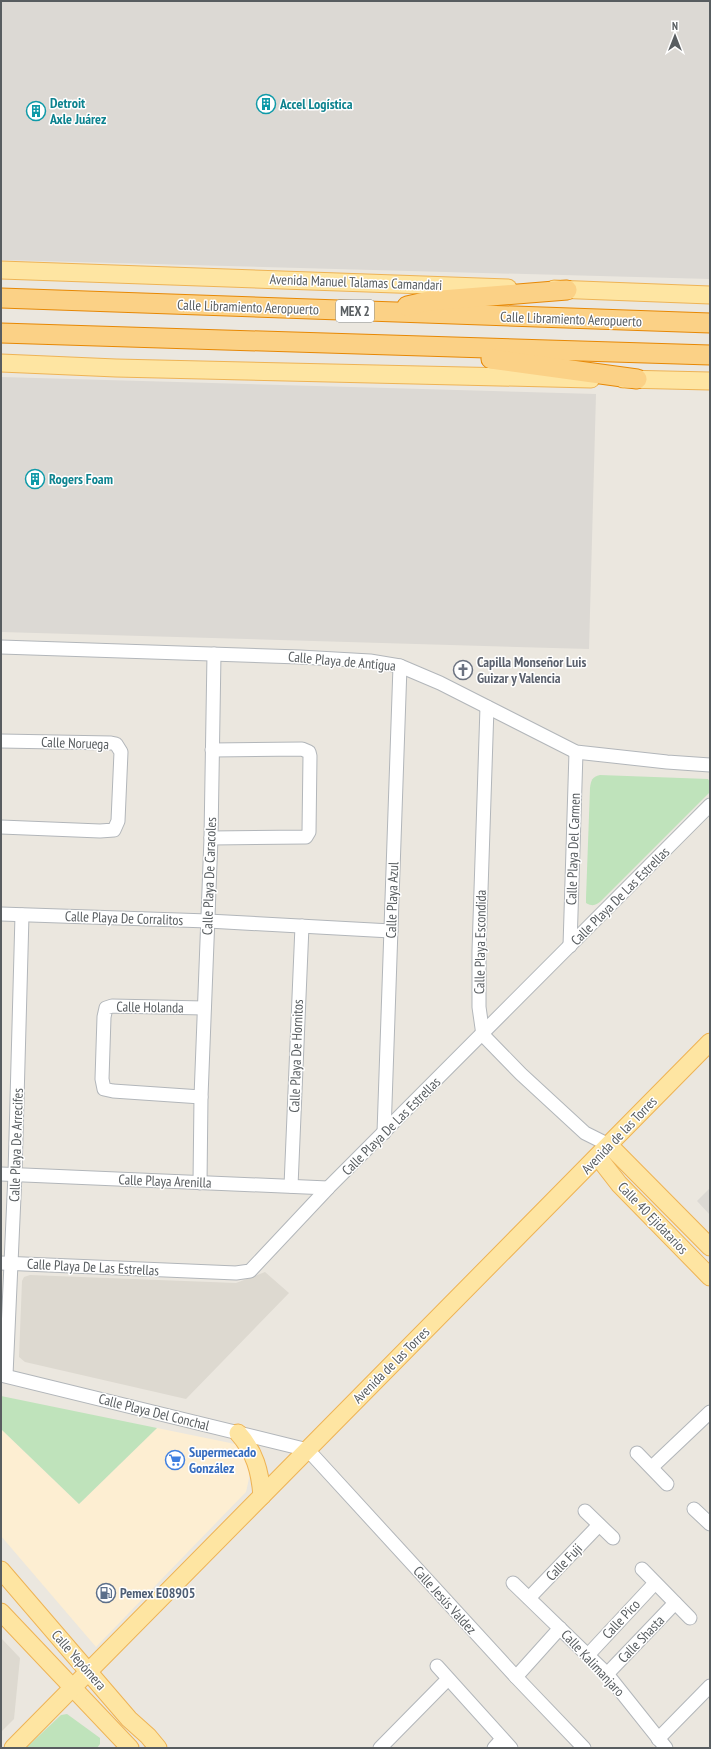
<svg xmlns="http://www.w3.org/2000/svg" width="711" height="1749" viewBox="0 0 711 1749" font-family="'PT Sans Narrow',sans-serif">
<style>
.commercial{fill:#fdeed2}
.industrial{fill:#dcd9d4}
.education{fill:#ddd9d0}
.green{fill:#bfe3bb}
.lines{fill:none;stroke-linecap:round;stroke-linejoin:round}
.minor-casing{stroke:#b2b6ba;stroke-width:15}
.major-casing{stroke:#eeb355;stroke-width:19}
.highway-casing{stroke:#e78804;stroke-width:21}
.minor{stroke:#fff;stroke-width:13}
.major{stroke:#fee5a2;stroke-width:17}
.highway{stroke:#fbd186;stroke-width:19}
.labels{text-anchor:middle;stroke-width:3;stroke-linejoin:round;paint-order:stroke}
.shield{fill:#fff;stroke:#8a8e90;stroke-width:1}
.shield-label{font-size:13px;font-weight:bold;fill:#585d60}
.culture-label{font-size:14px;font-weight:bold;fill:#0d838f;stroke:#fff;text-anchor:start}
.street-label{font-size:14px;fill:#585d60;stroke:#fff}
.worship-label{font-size:14px;font-weight:bold;fill:#5b616d;stroke:#fff;text-anchor:start}
.shop-label{font-size:14px;font-weight:bold;fill:#366cbe;stroke:#fff;text-anchor:start}
.service-label{font-size:14px;font-weight:bold;fill:#4e5e75;stroke:#fff;text-anchor:start}
</style>
<rect width="100%" height="100%" fill="#ebe7df"/>
<polygon class="commercial" points="157,1428 245,1446 253,1460 246,1492 96,1647 1,1536 1,1429 79,1504"/>
<g class="industrial">
<polygon points="1,1 710,1 710,279 1,260"/>
<polygon points="1,377 596,394 589,649 1,632"/>
<polygon points="710,1188 710,1215 697,1201"/>
</g>
<g class="education">
<polygon points="265,1272 289,1293 186,1399 25,1362 19,1357 22,1281 24,1277 30,1275 236,1283"/>
<polygon points="1,1638 20,1658 14,1719 1,1732"/>
</g>
<g class="green">
<path d="M600 775 708 779 710 782V792L601 901C596 905 593 907 586 903V898L590 788C591 780 592 777 600 775Z"/>
<polygon points="1,1396 157,1428 79,1504 1,1429"/>
<polygon points="67,1714 100,1738 100,1744 97,1748 26,1748 61,1715"/>
</g>
<g class="lines">
<g class="minor-casing">
<g id="minor">
<polyline points="1,647 300,657 370,661 400,666 440,683 576,752 667,762 710,765"/>
<polyline points="487,707 479,951 479,1007 483,1035 521,1074 585,1133 609,1145"/>
<polyline points="1,741 111,743 116,744 121,752 118,821 114,830 100,831 1,827"/>
<polyline points="211,838 306,837 309,832 310,756 309,752 302,749 212,750"/>
<polyline points="1,914 208,921 391,931"/>
<polyline points="570,946 576,752"/>
<polyline points="201,1097 113,1091 104,1089 102,1079 104,1017 106,1008 112,1006 204,1008"/>
<polyline points="384,1133 400,666"/>
<polyline points="1,1174 328,1188"/>
<polyline points="200,1183 201,1097 211,838 214,654"/>
<polyline points="291,1186 302,926"/>
<polyline points="1,1263 236,1273 250,1271 328,1188 710,805"/>
<polyline points="1,1375 308,1450 516,1677 584,1748"/>
<polyline points="6,1375 15,1174 22,915"/>
<polyline points="637,1453 667,1484"/>
<polyline points="652,1467 710,1412"/>
<polyline points="694,1509 710,1524"/>
<polyline points="585,1511 613,1538"/>
<polyline points="642,1569 690,1618"/>
<polyline points="513,1583 607,1674 666,1748"/>
<polyline points="529,1598 599,1525"/>
<polyline points="588,1655 655,1583"/>
<polyline points="437,1666 511,1748"/>
<polyline points="607,1674 675,1603"/>
<polyline points="516,1677 560,1628"/>
<polyline points="658,1739 710,1686"/>
<polyline points="380,1748 448,1679"/>
<polyline points="494,1748 502,1739"/>
</g>
</g>
<g class="major-casing">
<g id="major">
<polyline points="1,270 508,288"/>
<polyline points="554,289 710,295"/>
<polyline points="1,363 116,368 591,379"/>
<polyline points="623,379 710,381"/>
<polyline points="609,1145 710,1247"/>
<polyline points="598,1157 619,1184 710,1277"/>
<path d="M238 1433C255 1452 260 1471 262 1496"/>
<polyline points="1,1570 129,1719 148,1736 158,1748"/>
<polyline points="1,1612 130,1748"/>
<polyline points="13,1748 710,1042"/>
</g>
</g>
<g class="highway-casing">
<g id="highway">
<polyline points="1,298 710,323"/>
<polyline points="407,306 429,301 567,290"/>
<polyline points="1,333 710,355"/>
<polyline points="491,359 637,379"/>
</g>
</g>
<use href="#minor" class="minor"/>
<use href="#major" class="major"/>
<use href="#highway" class="highway"/>
</g>
<defs>
<g id="building-ring" transform="scale(1)"><circle r="9.5" fill="#fff" stroke="#0f9aa8" stroke-width="1.5"/><path d="M-4-6H4V6H1V3H-1V6H-4ZM-2.5-4.3h1.7v1.8h-1.7ZM.8-4.3h1.7v1.8H.8ZM-2.5-1h1.7V.8h-1.7ZM.8-1h1.7V.8H.8Z" fill="#0f9aa8"/></g>
<g id="church-ring" transform="scale(1)"><circle r="9.5" fill="#fff" stroke="#6b7280" stroke-width="1.5"/><path d="M-1.2-6h2.4v3.5h3.3v2.4h-3.3V6h-2.4V-.1h-3.3v-2.4h3.3Z" fill="#6b7280"/></g>
<g id="supermarket-ring" transform="scale(1)"><circle r="9.5" fill="#fff" stroke="#3f7fe0" stroke-width="1.5"/><path d="M-6-5.5h2.5l.6 2H6L4.5 2H-2.5L-4.4-4H-6ZM-1.5 3.2a1.3 1.3 0 1 0 .1 0ZM3 3.2a1.3 1.3 0 1 0 .1 0Z" fill="#3f7fe0"/></g>
<g id="fuel-ring" transform="scale(1)"><circle r="9.5" fill="#fff" stroke="#5c6f8a" stroke-width="1.5"/><path d="M-5.5-6h7V0h2V4h1.3V-2.5L3-4.5l.8-.8L6-3V5H2.5V1h-1V6h-7ZM-4.2-4.7v3.2H.2V-4.7Z" fill="#5c6f8a"/></g>
</defs>
<g fill-rule="evenodd">
<use href="#building-ring" x="266" y="104"/>
<use href="#building-ring" x="36" y="111"/>
<use href="#building-ring" x="35" y="479"/>
<use href="#church-ring" x="463" y="670"/>
<use href="#supermarket-ring" x="175" y="1460"/>
<use href="#fuel-ring" x="106" y="1593"/>
</g>
<g class="labels">
<rect class="shield" x="336" y="300" width="38" height="22" rx="3"/>
<g class="shield-label">
<text x="355" y="316">MEX 2</text>
</g>
<g class="culture-label">
<text x="50" y="108">Detroit<tspan x="50" dy="16">Axle Juárez</tspan></text>
<text x="280" y="109">Accel Logística</text>
<text x="49" y="484">Rogers Foam</text>
</g>
<g class="street-label">
<text transform="translate(356 282) rotate(2)" y="5">Avenida Manuel Talamas Camandari</text>
<text transform="translate(248 307) rotate(2)" y="5">Calle Libramiento Aeropuerto</text>
<text transform="translate(571 319) rotate(2)" y="5">Calle Libramiento Aeropuerto</text>
<text transform="translate(342 661) rotate(5)" y="5">Calle Playa de Antigua</text>
<text transform="translate(75 743) rotate(2)" y="5">Calle Noruega</text>
<text transform="translate(573 849) rotate(-88)" y="5">Calle Playa Del Carmen</text>
<text transform="translate(209 876) rotate(-88)" y="5">Calle Playa De Caracoles</text>
<text transform="translate(620 896) rotate(-45)" y="5">Calle Playa De Las Estrellas</text>
<text transform="translate(392 900) rotate(-88)" y="5">Calle Playa Azul</text>
<text transform="translate(124 918) rotate(2)" y="5">Calle Playa De Corralitos</text>
<text transform="translate(480 942) rotate(-89)" y="5">Calle Playa Escondida</text>
<text transform="translate(150 1007) rotate(1)" y="5">Calle Holanda</text>
<text transform="translate(296 1056) rotate(-88)" y="5">Calle Playa De Hornitos</text>
<text transform="translate(391 1126) rotate(-45)" y="5">Calle Playa De Las Estrellas</text>
<text transform="translate(619 1135) rotate(-46)" y="5">Avenida de las Torres</text>
<text transform="translate(16 1145) rotate(-88)" y="5">Calle Playa De Arrecifes</text>
<text transform="translate(165 1181) rotate(2)" y="5">Calle Playa Arenilla</text>
<text transform="translate(653 1218) rotate(46)" y="5">Calle 40 Ejidatarios</text>
<text transform="translate(93 1267) rotate(3)" y="5">Calle Playa De Las Estrellas</text>
<text transform="translate(391 1365) rotate(-45)" y="5">Avenida de las Torres</text>
<text transform="translate(154 1412) rotate(14)" y="5">Calle Playa Del Conchal</text>
<text transform="translate(564 1562) rotate(-46)" y="5">Calle Fuji</text>
<text transform="translate(445 1600) rotate(48)" y="5">Calle Jesús Valdez</text>
<text transform="translate(621 1619) rotate(-47)" y="5">Calle Pico</text>
<text transform="translate(641 1639) rotate(-46)" y="5">Calle Shasta</text>
<text transform="translate(79 1660) rotate(49)" y="5">Calle Yepómera</text>
<text transform="translate(593 1663) rotate(47)" y="5">Calle Kalimanjaro</text>
</g>
<g class="worship-label">
<text x="477" y="667">Capilla Monseñor Luis<tspan x="477" dy="16">Guizar y Valencia</tspan></text>
</g>
<g class="shop-label">
<text x="189" y="1457">Supermecado<tspan x="189" dy="16">González</tspan></text>
</g>
<g class="service-label">
<text x="120" y="1598">Pemex E08905</text>
</g>
</g>
<rect width="711" height="1749" fill="none" stroke="#585d60" stroke-width="4"/>
<g transform="translate(675 36)" stroke="#ffffff" stroke-width="3" paint-order="stroke">
<path d="M0-3L7 15L0 10L-7 15Z" fill="#585d60"/>
<text y="-6" font-size="11" font-weight="bold" text-anchor="middle" fill="#585d60">N</text>
</g>
</svg>
